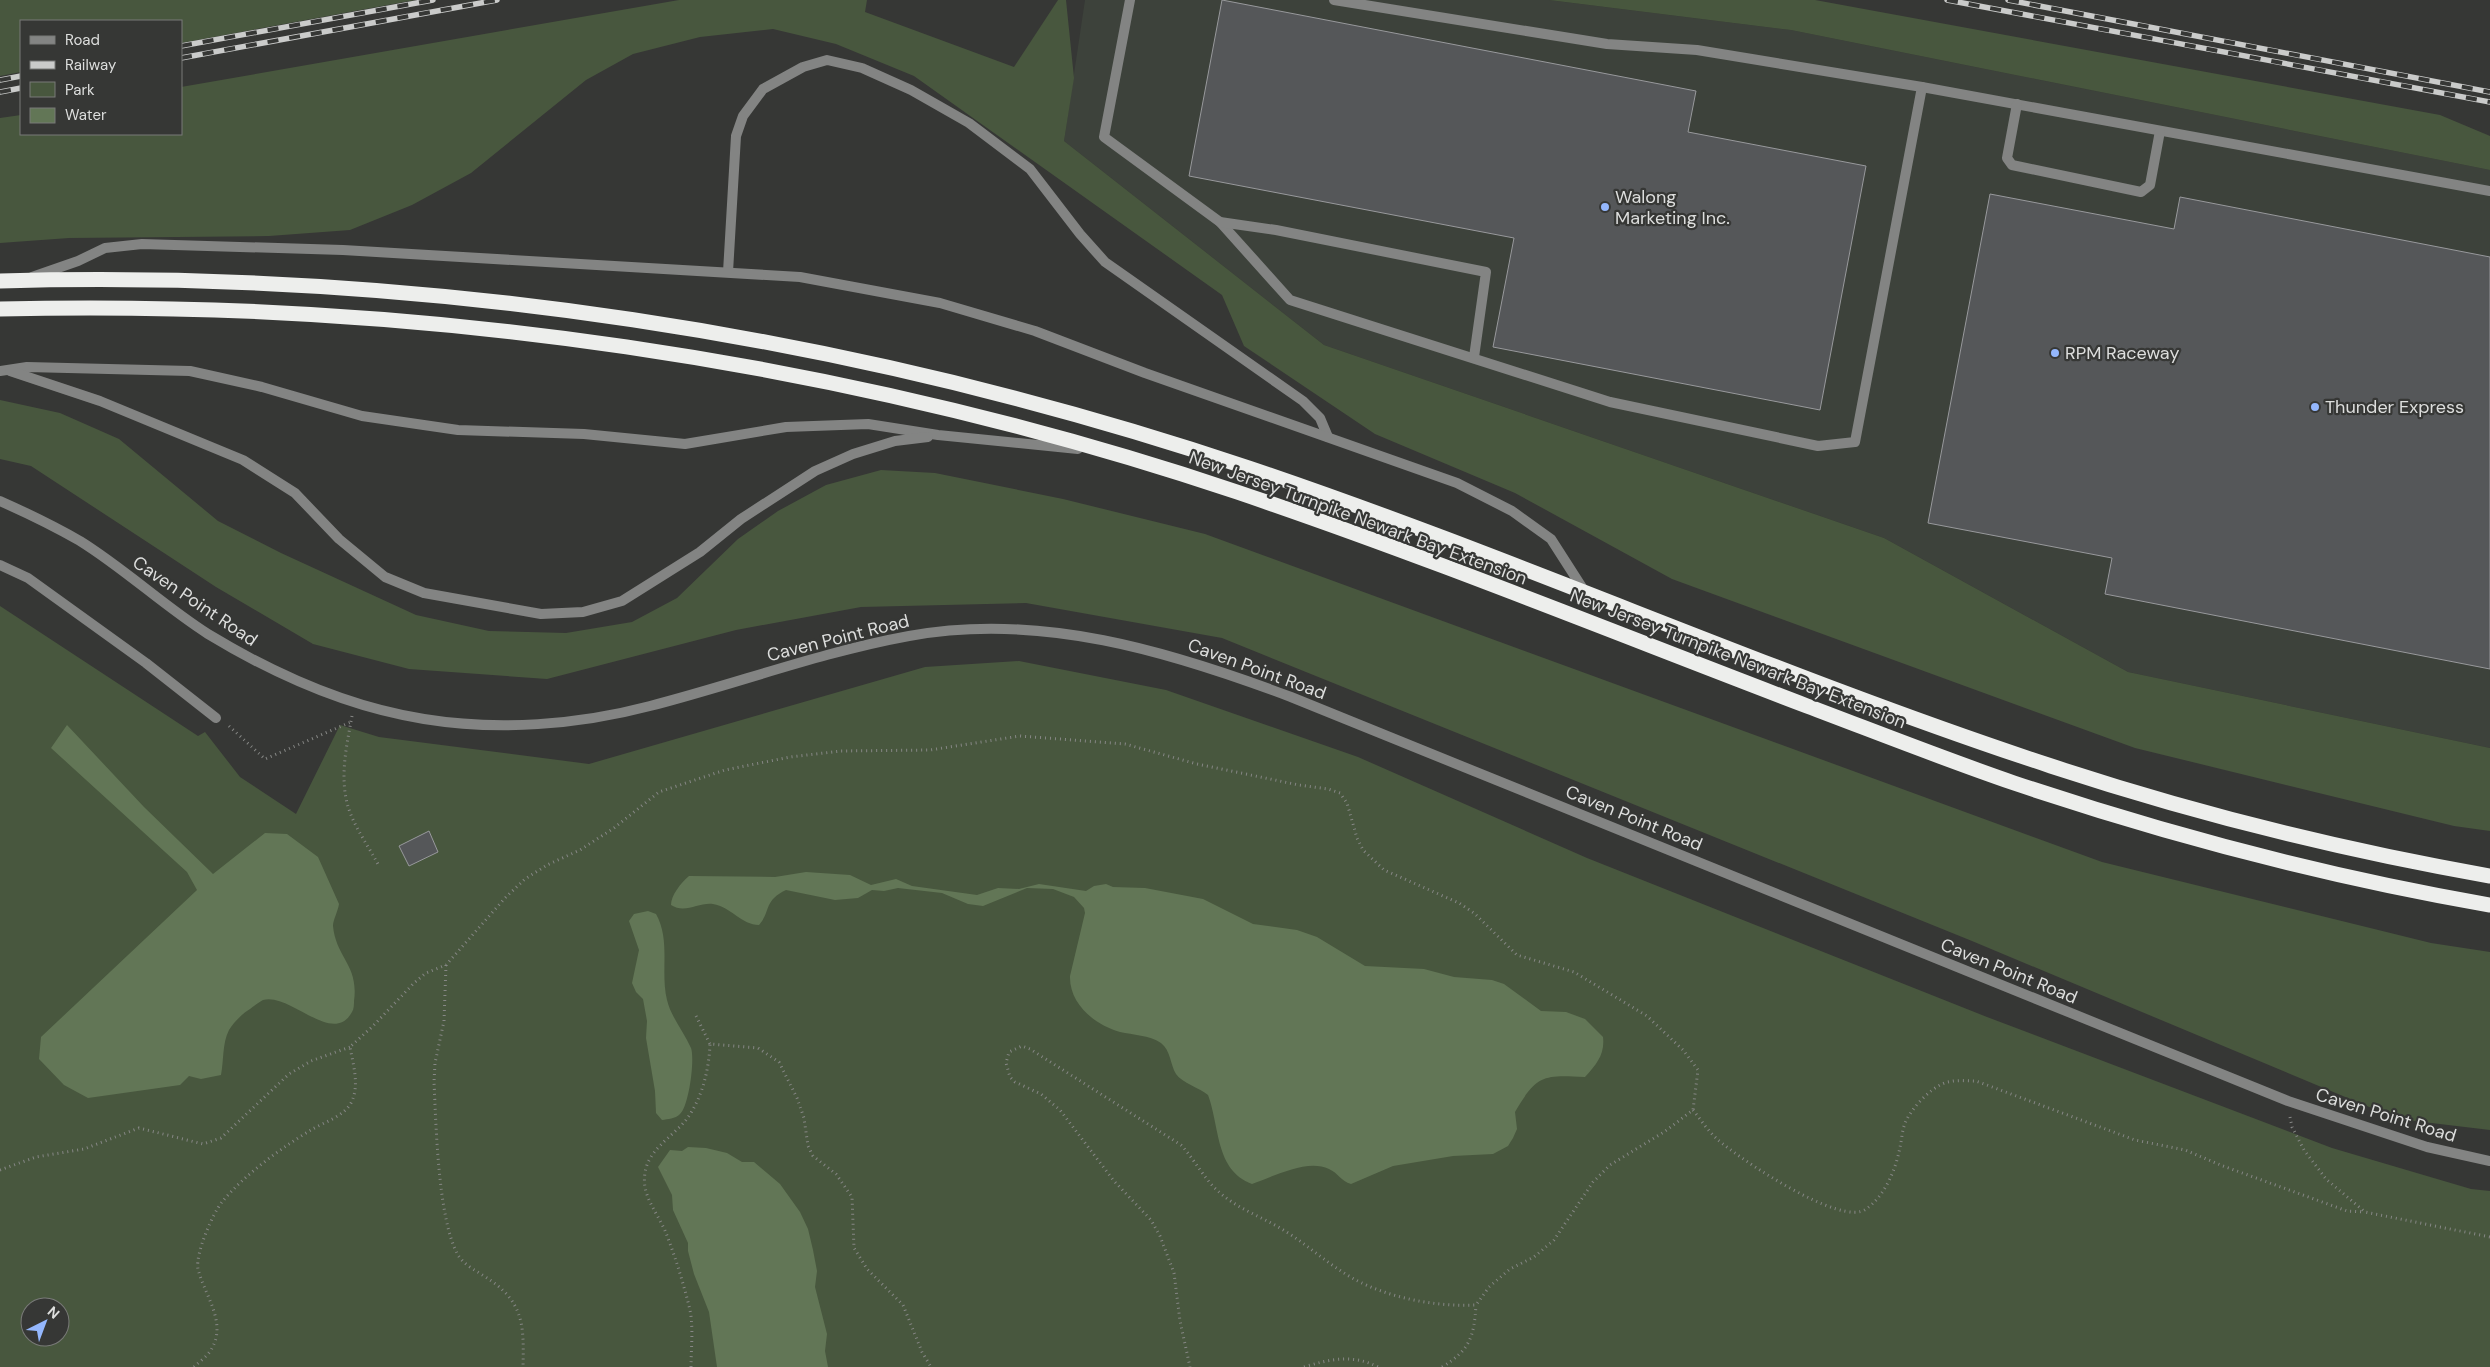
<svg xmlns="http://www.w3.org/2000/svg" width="2490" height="1367" viewBox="0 0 2490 1367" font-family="'DM Sans',sans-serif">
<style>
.built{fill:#3d423b}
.green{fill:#48573e;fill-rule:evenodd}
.water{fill:#627656}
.building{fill:#555759;stroke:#98999c}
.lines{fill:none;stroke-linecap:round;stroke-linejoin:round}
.path{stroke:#868785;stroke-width:3;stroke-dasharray:1 4;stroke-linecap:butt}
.service{stroke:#838483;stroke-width:10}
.tertiary{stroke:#838483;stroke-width:10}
.motorway{stroke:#edeeec;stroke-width:15}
.rail-casing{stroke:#cacbca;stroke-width:5.5}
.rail{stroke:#363735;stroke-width:4;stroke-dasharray:11;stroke-linecap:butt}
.poi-dot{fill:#94b7fd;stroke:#363735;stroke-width:2}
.labels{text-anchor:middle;stroke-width:4.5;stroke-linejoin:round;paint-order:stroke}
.poi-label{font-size:18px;fill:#dddedd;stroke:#363735;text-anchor:start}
.street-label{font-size:18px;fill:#dddedd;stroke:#363735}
</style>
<rect width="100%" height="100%" fill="#363735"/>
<polygon class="built" points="1085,0 1549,0 1791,30 2490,170 2490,748 2128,672 1884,538 1324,345 1064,141"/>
<g class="green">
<polygon points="0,0 415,0 181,43 181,21 21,21 21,72 0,76"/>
<polygon points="679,0 867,0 865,12 1014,67 1058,0 1066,0 1074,78 1064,141 1324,345 1884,538 2128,672 2490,748 2490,831 2454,826 2135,748 1672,579 1515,493 1375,434 1244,346 1222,295 914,76 836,44 773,29 700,37 633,54 586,80 471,173 412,205 350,230 269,236 69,238 0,243 0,118 21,115 21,134 181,134 181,87"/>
<polygon points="1549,0 1815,0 2440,115 2490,136 2490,170 1791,30"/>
<polygon points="0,400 60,413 119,439 218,521 281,553 416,615 489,631 566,633 632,622 677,598 738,539 778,511 826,485 881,470 935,473 1063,499 1205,534 2102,862 2431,943 2490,952 2490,1130 2398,1119 1972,941 1222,638 1026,603 861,607 736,630 547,679 409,669 313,644 216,587 31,466 0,459"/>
<path d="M0 606 198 736 205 732 240 777 296 814 340 725 379 737 589 764 925 667 1019 661 1166 690 1358 757 1587 858 1987 1017 2332 1148 2471 1189 2490 1191V1367H0ZM30 1307H60V1337H30Z"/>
</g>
<g class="water">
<path d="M67 725 144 807 213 874 265 833 287 834 318 857 339 904C338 911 333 920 333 926 336 958 359 965 354 1001 354 1004 354 1009 352 1012 333 1047 290 992 263 1000 259 1002 254 1006 250 1009 243 1013 233 1023 229 1030 222 1044 224 1060 221 1075L201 1079 189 1076 180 1085 88 1098 64 1085 39 1059 41 1037 197 890 187 872 51 748Z"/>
<path d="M806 872 850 875 871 885 896 879 912 886 977 895 998 888 1019 889 1039 884 1086 891 1094 886 1106 884 1113 887 1145 888 1203 899 1253 924 1297 930 1317 937 1365 966 1424 969 1454 977 1492 980 1504 984 1541 1011 1566 1012 1585 1019 1603 1037C1605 1054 1597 1064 1585 1077 1544 1075 1537 1074 1515 1112L1517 1129 1513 1138 1508 1146 1493 1154 1453 1156 1393 1166 1351 1184C1341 1181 1338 1173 1329 1169 1307 1158 1273 1177 1252 1184 1215 1170 1220 1127 1208 1095 1200 1088 1182 1083 1176 1074 1170 1064 1171 1051 1161 1043 1149 1035 1133 1035 1120 1032 1095 1025 1069 1004 1070 976L1085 913 1084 908 1074 897 1053 889 1027 888 983 906 968 904 942 893 898 888 884 891 872 890 858 898 835 900 786 890C763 901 771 912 759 925 742 925 731 907 713 904 699 902 685 914 671 905 671 895 681 883 689 876L775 877Z"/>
<path d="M648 911 656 914C671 941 660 971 667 1000 671 1017 684 1032 691 1048 695 1059 689 1106 680 1114 675 1119 668 1119 662 1120L656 1113 655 1091 646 1038 647 1021 643 999 636 992 632 983 639 950 629 921 634 914Z"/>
<polygon points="688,1147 706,1148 727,1153 742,1162 754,1162 780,1184 800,1212 808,1229 813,1250 817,1271 815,1287 827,1334 825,1351 828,1367 717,1367 709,1312 694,1274 688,1251 688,1243 673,1210 672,1195 658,1167 670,1150 682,1151"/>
</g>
<g class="building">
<polygon points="1222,0 1696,91 1688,132 1866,166 1820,410 1493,347 1514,238 1189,176"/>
<polygon points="1990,194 2174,229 2180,197 2490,257 2490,669 2105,594 2112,558 1928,523"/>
<polygon points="429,831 438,852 409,866 399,846"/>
</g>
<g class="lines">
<g class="path">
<path d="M352 716C346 749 338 783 351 815 358 832 370 849 379 866"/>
<polyline points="229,726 265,759 351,722"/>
<path d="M446 965 444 1021 435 1063 434 1082C436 1124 438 1220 458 1255 464 1265 475 1270 484 1276 524 1301 524 1324 523 1367"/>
<polyline points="696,1016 710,1044"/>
<path d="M1693 1110C1701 1120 1708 1131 1717 1139 1738 1158 1842 1228 1866 1209 1885 1196 1896 1169 1900 1147 1902 1139 1902 1129 1906 1121 1912 1108 1929 1090 1942 1084 1953 1079 1965 1081 1976 1081L2135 1140 2185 1150 2223 1166 2347 1211 2365 1212"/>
<polyline points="2290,1117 2292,1127 2304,1150 2326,1179 2365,1212 2490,1237"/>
<polyline points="0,1170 36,1157 84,1149 139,1128 203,1144 221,1138 289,1074 311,1061 350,1047"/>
<path d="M194 1367C200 1361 209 1355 212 1348 227 1322 204 1294 198 1269 195 1254 213 1213 222 1202 244 1175 281 1148 311 1130 324 1122 343 1117 351 1103 360 1086 353 1064 350 1047L373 1026 414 983 426 973 446 965 505 898 525 879 547 865 580 850 614 828 659 792 725 770 790 757 841 751 930 750 1020 736 1125 744 1197 764 1299 785 1328 789 1340 793 1347 803 1357 838 1363 850 1384 870 1459 903 1474 913 1517 955 1574 972 1647 1016 1683 1050 1698 1070 1693 1110 1664 1132 1610 1165 1593 1182 1554 1240 1534 1257 1510 1269 1489 1287 1476 1305C1436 1307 1389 1298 1354 1279 1329 1265 1309 1246 1285 1231 1263 1217 1239 1210 1219 1192 1204 1179 1195 1160 1181 1145L1030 1049 1022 1046 1009 1052 1006 1063 1010 1077 1015 1082 1041 1094 1060 1110 1114 1181 1151 1220 1160 1236 1174 1273 1180 1321 1190 1367"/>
<path d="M691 1367C691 1348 694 1324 689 1306 683 1282 675 1256 666 1233 658 1213 641 1196 645 1173 648 1150 672 1137 686 1120 702 1099 709 1070 710 1044L758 1048 779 1062 797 1098 804 1118 808 1146 813 1156 836 1174 852 1197 854 1248 867 1269 903 1305 922 1352 931 1367"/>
<path d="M1304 1367C1330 1359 1353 1354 1378 1367"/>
<path d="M1442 1367C1470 1350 1474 1337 1476 1305"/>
</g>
<g class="service">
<polyline points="1130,0 1104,137 1220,222 1290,300 1610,402 1818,446 1855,442 1922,87"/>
<polyline points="1334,0 1607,44 1697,50 1922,87 2490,191"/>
<polyline points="2017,104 2007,158 2012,165 2141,192 2150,185 2160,131"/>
<polyline points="1220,222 1276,230 1486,272 1474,357"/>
<polyline points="728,272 736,136 743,116 763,89 803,67 827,60 862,68 911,90 969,123 1030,169 1080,234 1105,262 1303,401 1320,418 1328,437"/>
<polyline points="32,277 78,261 105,248 142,244 343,250 800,277 940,303 1035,331 1145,373 1457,483 1512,511 1551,539 1585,592"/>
<polyline points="0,371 27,367 190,371 262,387 362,416 458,430 584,434 685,444 786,427 868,424 938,435 1078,449"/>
<polyline points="10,371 100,401 243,460 295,493 339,539 385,577 424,593 541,614 583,612 622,601 700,552 741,519 815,471 853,454 895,441 928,437"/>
<polyline points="0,565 28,578 146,663 216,718"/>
</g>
<path class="tertiary" d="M0 501C27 513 54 526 80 541 125 569 164 606 208 634 274 674 347 707 424 719 498 731 578 725 650 706 736 684 821 652 909 636 1040 612 1169 651 1291 697L2288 1101 2427 1147 2490 1161"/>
<g class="motorway">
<path d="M0 281C422 269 850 334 1249 468 1519 559 1780 677 2051 766 2194 813 2341 850 2490 876"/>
<path d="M0 309C418 299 840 359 1237 492 1429 557 1618 634 1807 706 1876 732 1944 759 2014 783 2169 835 2328 877 2490 905"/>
</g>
<g class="rail-casing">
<g id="rail">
<polyline points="1947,0 2490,102"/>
<polyline points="2008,0 2490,92"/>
<polyline points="181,46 433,0"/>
<polyline points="181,58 497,0"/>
<polyline points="0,80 21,76"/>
<polyline points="0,92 21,88"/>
</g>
</g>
<use href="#rail" class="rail"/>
</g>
<g class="poi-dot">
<circle cx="1605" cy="207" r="5"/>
<circle cx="2055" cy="353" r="5"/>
<circle cx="2315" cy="407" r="5"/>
</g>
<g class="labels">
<g class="poi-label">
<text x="1615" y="203">Walong<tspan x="1615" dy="21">Marketing Inc.</tspan></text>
<text x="2065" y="359">RPM Raceway</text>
<text x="2325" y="413">Thunder Express</text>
</g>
<g class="street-label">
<text transform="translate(1358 518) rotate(20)" y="6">New Jersey Turnpike Newark Bay Extension</text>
<text transform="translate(195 601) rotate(34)" y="6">Caven Point Road</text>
<text transform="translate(838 638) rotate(-14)" y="6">Caven Point Road</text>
<text transform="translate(1738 659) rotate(21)" y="6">New Jersey Turnpike Newark Bay Extension</text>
<text transform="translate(1257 669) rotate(20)" y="6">Caven Point Road</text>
<text transform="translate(1634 818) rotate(22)" y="6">Caven Point Road</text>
<text transform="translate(2009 971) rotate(22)" y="6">Caven Point Road</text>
<text transform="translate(2386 1115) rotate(17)" y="6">Caven Point Road</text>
</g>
</g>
<rect x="20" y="20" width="162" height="115" fill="#363735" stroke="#797a78"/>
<rect x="30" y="36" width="25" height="8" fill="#838483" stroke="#797a78"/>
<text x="65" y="45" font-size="15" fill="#dddedd">Road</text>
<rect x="30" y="61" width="25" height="8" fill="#cacbca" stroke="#797a78"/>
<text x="65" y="70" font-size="15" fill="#dddedd">Railway</text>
<rect x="30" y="82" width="25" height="15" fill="#48573e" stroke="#797a78"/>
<text x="65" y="95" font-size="15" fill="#dddedd">Park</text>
<rect x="30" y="108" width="25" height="15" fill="#627656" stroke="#797a78"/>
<text x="65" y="120" font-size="15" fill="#dddedd">Water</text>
<g transform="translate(45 1322) rotate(42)"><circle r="24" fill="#363735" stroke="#797a78"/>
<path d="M0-4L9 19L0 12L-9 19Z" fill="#94b7fd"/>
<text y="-8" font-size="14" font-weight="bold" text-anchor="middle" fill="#dddedd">N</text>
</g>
</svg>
